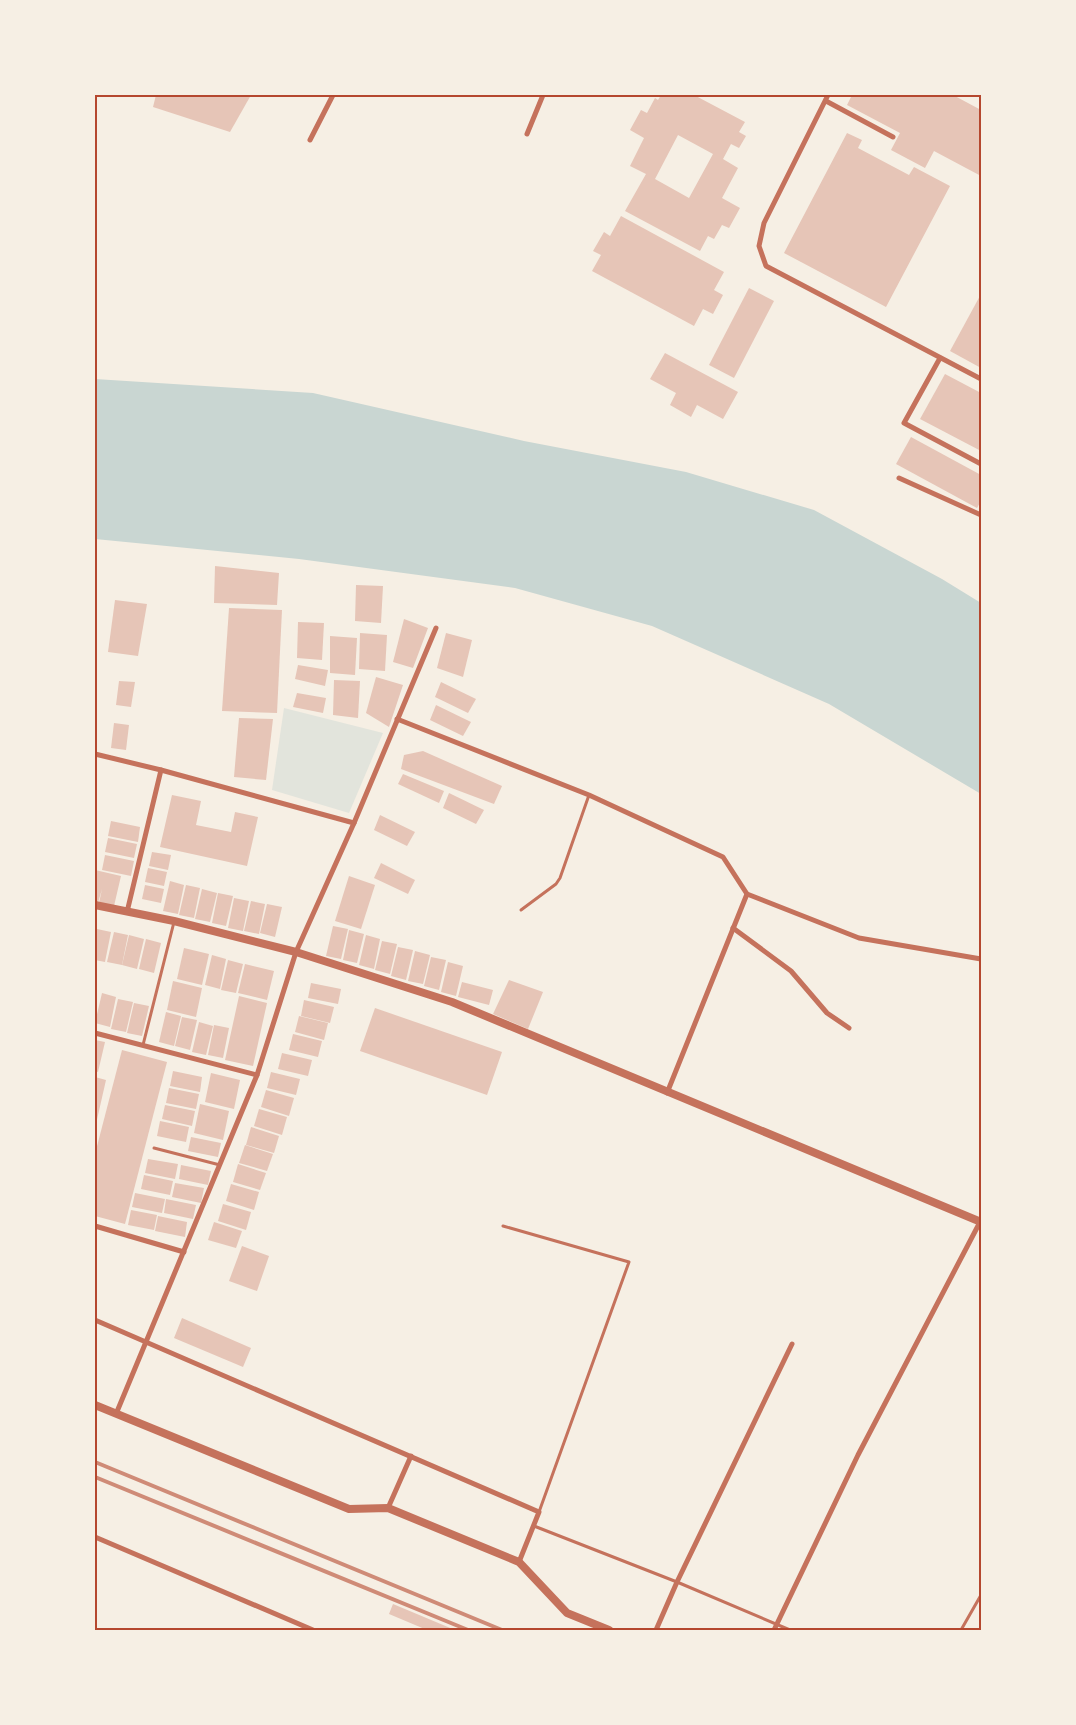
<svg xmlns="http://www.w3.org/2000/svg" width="1076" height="1725" viewBox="0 0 1076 1725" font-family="'Archivo Narrow',sans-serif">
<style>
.green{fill:#e2e4dc}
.water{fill:#c9d6d2}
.building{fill:#e6c5b7;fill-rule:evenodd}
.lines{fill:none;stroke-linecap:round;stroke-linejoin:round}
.service{stroke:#c5725c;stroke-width:3}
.minor{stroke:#c5725c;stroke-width:5}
.tertiary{stroke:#c5725c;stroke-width:8}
.rail{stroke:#cf8b77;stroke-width:4}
.neatline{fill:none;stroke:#b5482f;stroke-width:2}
</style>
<rect width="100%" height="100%" fill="#f6efe4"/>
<polygon class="green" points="284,708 383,733 349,813 272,790"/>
<polygon class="water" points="95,379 313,393 524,441 686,472 814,510 942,579 981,603 981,794 829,704 652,626 515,588 299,559 95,539"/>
<g class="building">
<polygon points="156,95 251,95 230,132 153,107"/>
<path d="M661 95H694L745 122 739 132 746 136 739 148 731 144 723 159 738 168 722 198 740 208 729 228 722 225 714 239 708 236 700 251 625 211 646 174 630 166 644 138 630 130 641 110 647 113 655 98 658 100ZM678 135 713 154 689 198 655 179Z"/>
<polygon points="852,95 953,95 981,110 981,176 934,151 925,168 891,150 900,133 847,105"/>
<polygon points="847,133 862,140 858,148 909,175 914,167 950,186 886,307 784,253"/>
<polygon points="621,216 724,272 714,290 723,295 713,314 703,309 694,326 592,271 601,255 593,251 604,232 610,236"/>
<polygon points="749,288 774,301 734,378 709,365"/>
<polygon points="981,294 981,368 950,351"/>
<polygon points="665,353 738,392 723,419 697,405 691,417 670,405 676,393 650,379"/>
<polygon points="945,374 981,393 981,451 920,419"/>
<polygon points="911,437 981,475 981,501 977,508 896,464"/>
<polygon points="215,566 279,573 277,605 214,603"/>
<polygon points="356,585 383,586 381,623 355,621"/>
<polygon points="115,600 147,604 138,656 108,652"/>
<polygon points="229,608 282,610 277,713 222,711"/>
<polygon points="404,619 428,628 413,668 393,662"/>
<polygon points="298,622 324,623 322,660 297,658"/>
<polygon points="360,633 387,635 385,671 359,669"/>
<polygon points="446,633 472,640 463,677 437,668"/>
<polygon points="330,636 357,638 355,675 330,673"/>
<polygon points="298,665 328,670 325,686 295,679"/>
<polygon points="376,677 403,685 389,727 366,713"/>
<polygon points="334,680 360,681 358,718 333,715"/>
<polygon points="119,681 135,682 131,707 116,705"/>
<polygon points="441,682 476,699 468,713 435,697"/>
<polygon points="297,693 326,698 323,713 293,707"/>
<polygon points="436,705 471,722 463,736 430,720"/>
<polygon points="239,718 273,719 266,780 234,777"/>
<polygon points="114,723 129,725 126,750 111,748"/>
<polygon points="423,751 502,786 494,804 401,769 404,755"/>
<polygon points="403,774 444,791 439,803 398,784"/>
<polygon points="449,793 484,810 476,824 443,808"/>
<polygon points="172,795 201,801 196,825 231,832 235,812 258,817 247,866 160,847"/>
<polygon points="380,815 415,832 407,846 374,830"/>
<polygon points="111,821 140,827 138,842 108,836"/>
<polygon points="108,838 137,844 134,858 105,852"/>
<polygon points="152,852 171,855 168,870 149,866"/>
<polygon points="105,855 134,861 131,876 102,870"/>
<polygon points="381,863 415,880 408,894 374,878"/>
<polygon points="148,868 167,872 164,886 145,882"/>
<polygon points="95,870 121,876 114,906 99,903 102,889 98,903 95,902"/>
<polygon points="349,876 375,885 361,929 335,921"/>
<polygon points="170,881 184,885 178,914 163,911"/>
<polygon points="145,885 164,889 161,903 142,899"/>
<polygon points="186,885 200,888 194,918 179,915"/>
<polygon points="202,889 217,893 210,922 195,919"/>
<polygon points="218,893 233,896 226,926 212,923"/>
<polygon points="234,898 249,901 243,931 228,928"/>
<polygon points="251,901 265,904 259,934 244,931"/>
<polygon points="267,904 282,907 275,937 260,933"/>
<polygon points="333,926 348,929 341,959 326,956"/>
<polygon points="97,929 111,932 105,962 95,960 95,936"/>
<polygon points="349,930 364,934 357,963 343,960"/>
<polygon points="114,932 128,935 122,965 107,962"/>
<polygon points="129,935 144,939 137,969 122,965"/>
<polygon points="366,935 380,939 374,969 359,965"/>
<polygon points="146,939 161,943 154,973 139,969"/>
<polygon points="382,941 397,944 390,974 375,970"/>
<polygon points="398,947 413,950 406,980 391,976"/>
<polygon points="184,948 209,954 202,985 177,979"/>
<polygon points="415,951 430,955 423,984 408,981"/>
<polygon points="212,955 226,959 220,989 205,985"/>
<polygon points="431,957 446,960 439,990 424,986"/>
<polygon points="228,960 243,964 236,993 221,990"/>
<polygon points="448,962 463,966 456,996 441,992"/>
<polygon points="245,964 274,971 267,1000 238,993"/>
<polygon points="509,980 543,992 528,1029 493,1014"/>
<polygon points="173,981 202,988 196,1017 167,1010"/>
<polygon points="462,982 493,990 489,1005 458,997"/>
<polygon points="311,983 341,989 338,1004 308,998"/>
<polygon points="102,993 116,997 110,1027 95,1023"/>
<polygon points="239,996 267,1003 253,1066 225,1060"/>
<polygon points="118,999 133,1002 126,1032 111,1029"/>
<polygon points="304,1000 334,1007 330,1023 301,1016"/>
<polygon points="134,1003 149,1006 142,1036 127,1033"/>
<polygon points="375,1008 502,1052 487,1095 360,1051"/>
<polygon points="166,1012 181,1016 174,1046 159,1042"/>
<polygon points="299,1016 328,1023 324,1040 295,1032"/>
<polygon points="182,1017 197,1020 190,1050 175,1046"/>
<polygon points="199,1022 213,1026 206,1055 192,1052"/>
<polygon points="214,1025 229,1028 223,1058 208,1055"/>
<polygon points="293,1034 322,1041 318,1057 289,1050"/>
<polygon points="95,1040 105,1042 98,1072 95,1071"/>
<polygon points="122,1050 167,1062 125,1224 95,1216 95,1154"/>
<polygon points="282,1053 312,1060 308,1076 278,1069"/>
<polygon points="173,1071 202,1077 200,1092 170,1086"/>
<polygon points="271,1072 300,1079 296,1095 267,1088"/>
<polygon points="211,1073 240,1080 234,1109 205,1102"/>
<polygon points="95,1077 106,1080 96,1124 95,1124"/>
<polygon points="169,1088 199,1094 196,1109 166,1103"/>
<polygon points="266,1090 294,1098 289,1116 261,1107"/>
<polygon points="200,1104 229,1111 223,1140 194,1133"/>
<polygon points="165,1105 195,1111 192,1126 162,1119"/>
<polygon points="259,1109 287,1117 282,1135 254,1126"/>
<polygon points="160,1121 189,1127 186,1142 157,1136"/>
<polygon points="251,1127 279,1136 274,1153 246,1145"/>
<polygon points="191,1137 221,1143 218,1157 188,1151"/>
<polygon points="245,1145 273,1154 267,1171 239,1163"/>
<polygon points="148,1159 178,1164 175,1179 145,1173"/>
<polygon points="238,1164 266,1173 260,1190 233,1182"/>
<polygon points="181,1165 211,1171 208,1185 179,1179"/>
<polygon points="144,1175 173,1181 170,1195 141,1189"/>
<polygon points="175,1183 204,1188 201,1203 172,1197"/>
<polygon points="231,1184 259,1192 254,1210 226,1201"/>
<polygon points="135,1193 165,1199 162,1213 132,1207"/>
<polygon points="166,1199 196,1205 193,1219 164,1213"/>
<polygon points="223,1204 251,1212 246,1230 218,1221"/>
<polygon points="131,1210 157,1215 154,1230 128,1225"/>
<polygon points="158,1216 187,1222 185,1237 155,1231"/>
<polygon points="214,1222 242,1231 236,1248 208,1240"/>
<polygon points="242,1246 269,1256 257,1291 229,1281"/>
<polygon points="182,1318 251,1348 243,1367 174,1338"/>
<polygon points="393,1604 455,1630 427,1630 389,1614"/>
</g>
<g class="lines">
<g class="service">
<polyline points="521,910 556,884 560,878 589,795"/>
<polyline points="143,1045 174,922"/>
<polyline points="154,1148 220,1165"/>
<polyline points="503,1226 629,1262 539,1512"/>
<polyline points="534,1526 677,1582 790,1630"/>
<polyline points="961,1630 981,1595"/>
</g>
<g class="minor">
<polyline points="828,95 764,223 759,246 766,266 981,379"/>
<polyline points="826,101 893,137"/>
<polyline points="527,134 543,95"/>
<polyline points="310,140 333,95"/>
<polyline points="940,358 904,423 981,464"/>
<polyline points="899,478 981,515"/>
<polyline points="397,719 589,795 723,857 747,894 667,1093"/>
<polyline points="95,754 161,770 354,823"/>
<polyline points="747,894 859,938 981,959"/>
<polyline points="127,912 161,770"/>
<polyline points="733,928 791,971 827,1013 849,1028"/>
<polyline points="95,1033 257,1075"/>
<polyline points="95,1226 184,1252"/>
<polyline points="95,1320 539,1512 519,1562"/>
<polyline points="116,1414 257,1075 296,952 354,823 436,628"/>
<polyline points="388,1508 411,1456"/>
<polyline points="95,1537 313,1630"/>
<polyline points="656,1630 677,1582 792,1344"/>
<polyline points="774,1630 858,1455 980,1222"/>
</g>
<g class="tertiary">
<polyline points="95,905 174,921 296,952 452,1002 981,1222"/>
<polyline points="95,1405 349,1509 388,1508 519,1562 567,1613 609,1630"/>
</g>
<g class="rail">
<polyline points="95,1462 502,1630"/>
<polyline points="95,1477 468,1630"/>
</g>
</g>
<rect width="1076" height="1725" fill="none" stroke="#f6efe4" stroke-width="192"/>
<rect x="96" y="96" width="884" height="1533" class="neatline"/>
</svg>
